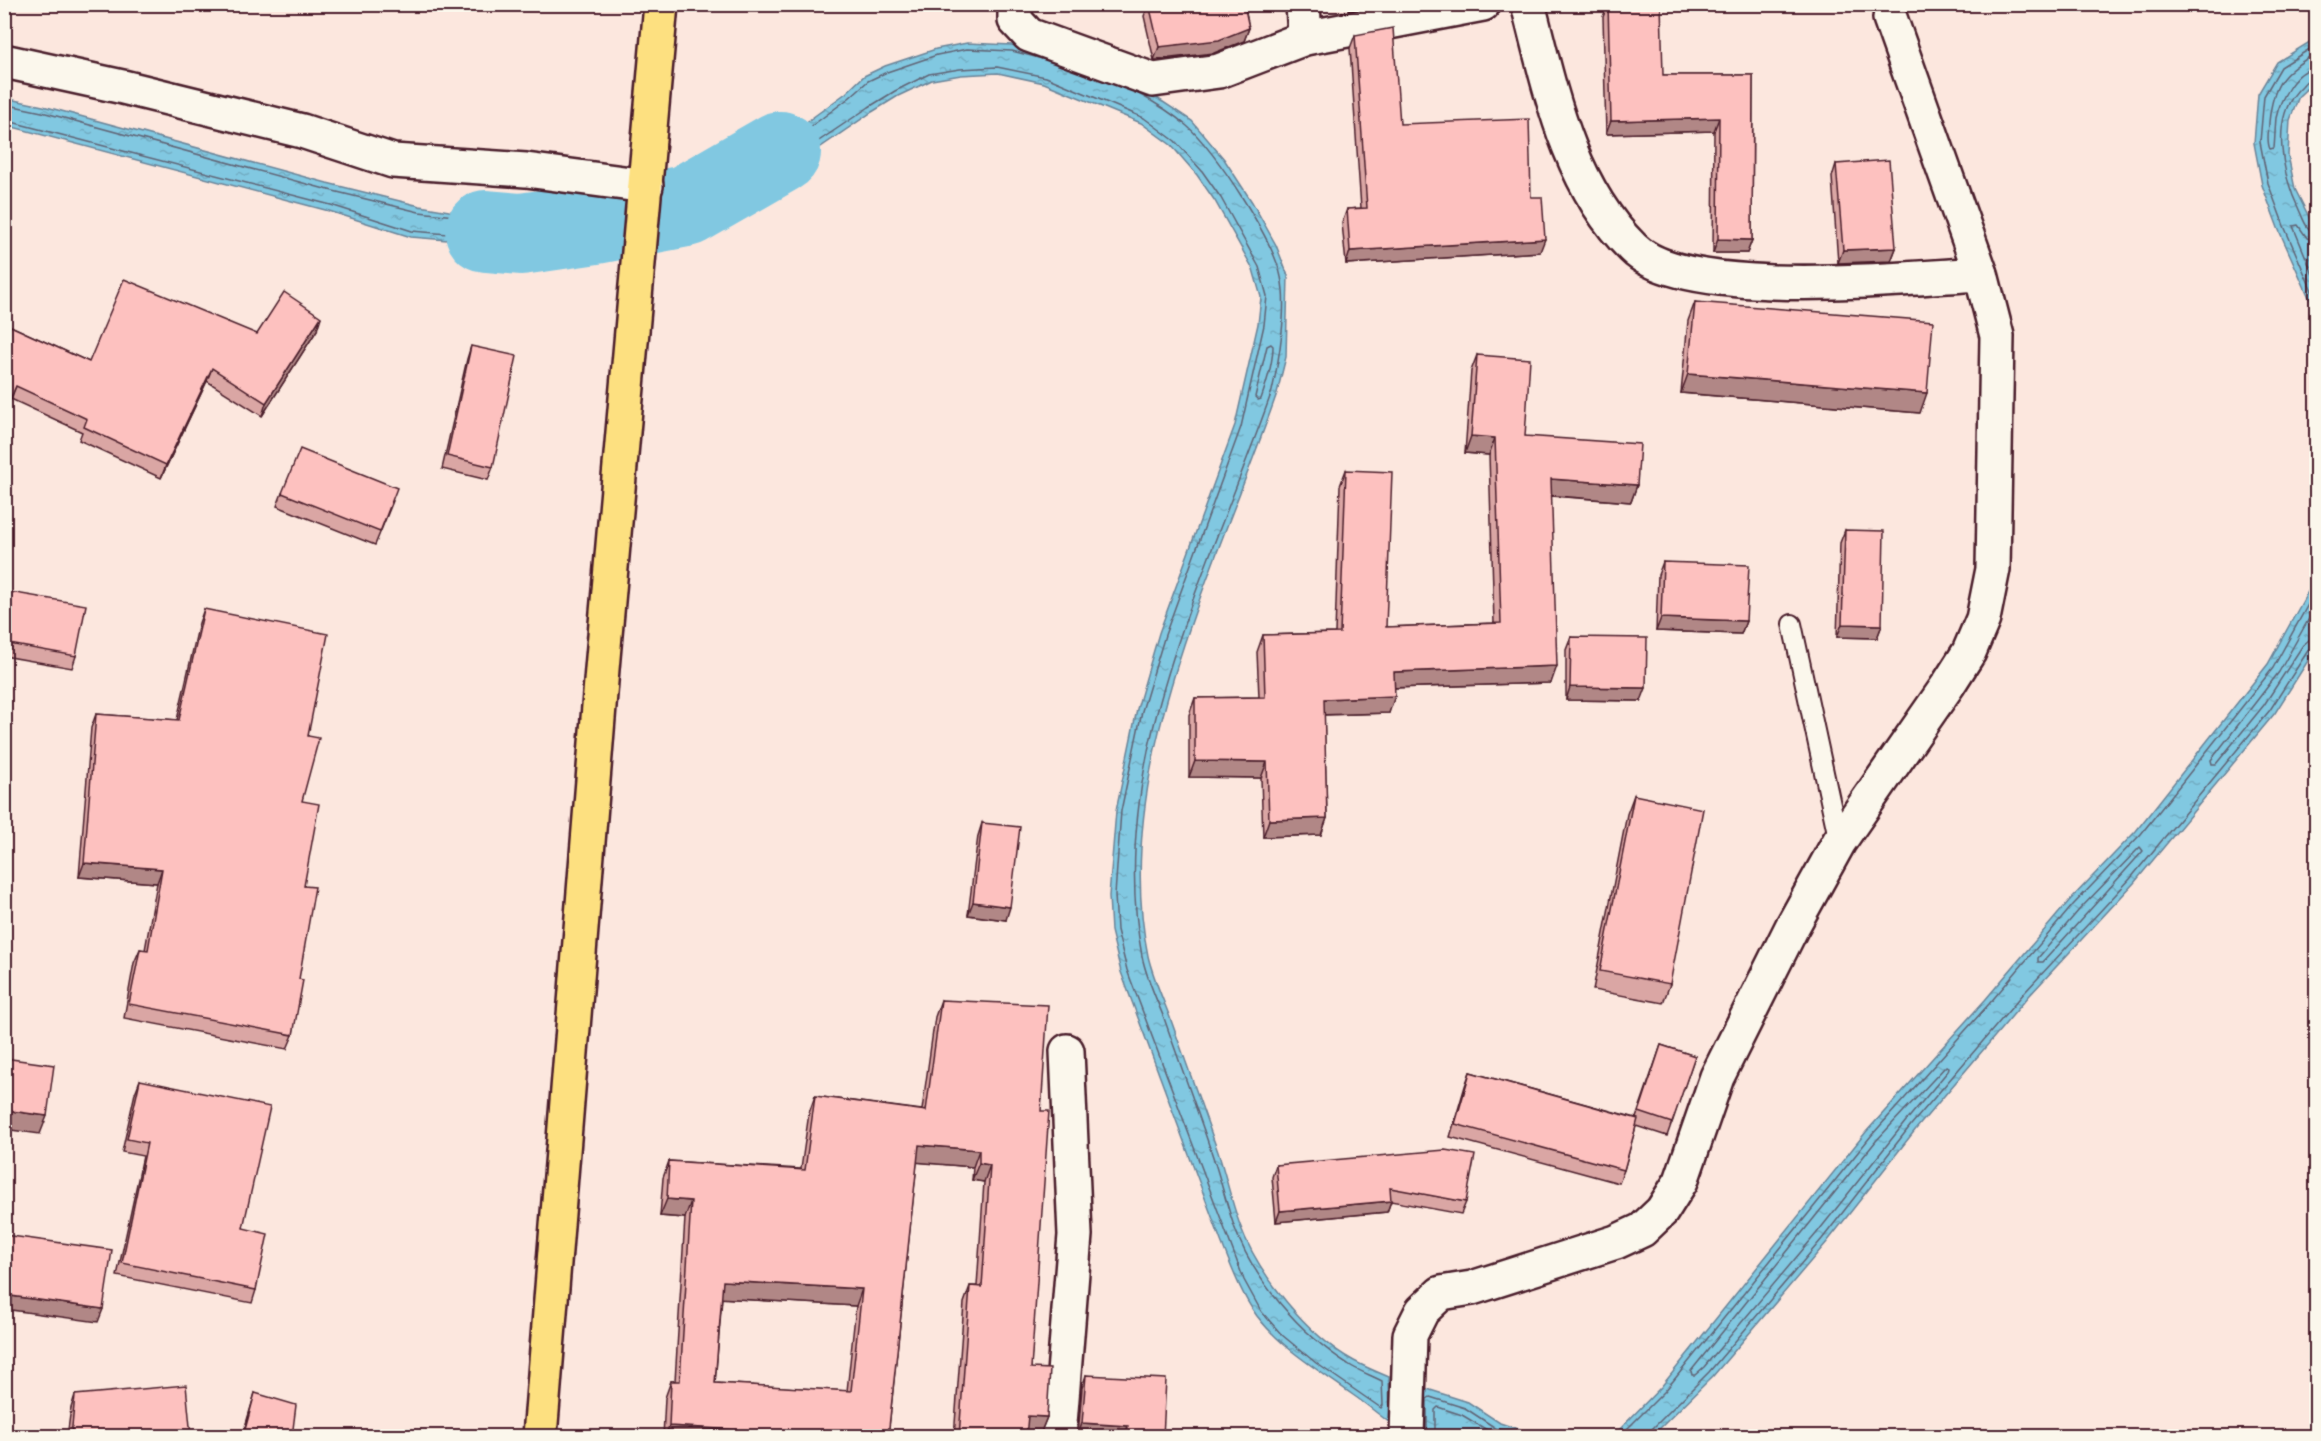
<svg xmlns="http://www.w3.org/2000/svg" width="2321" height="1441" viewBox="0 0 2321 1441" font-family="Kalam,sans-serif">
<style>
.water{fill:url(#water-ripples);stroke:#6b8498;stroke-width:1.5}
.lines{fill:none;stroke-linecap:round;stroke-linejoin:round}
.shore{stroke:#606374;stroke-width:1.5}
.river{stroke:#81c8e1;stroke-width:82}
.lane-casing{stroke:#4a1f2b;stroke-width:22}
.street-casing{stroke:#4a1f2b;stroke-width:38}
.primary-casing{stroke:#4a1f2b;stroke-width:38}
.lane{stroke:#fbf7ec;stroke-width:18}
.street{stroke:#fbf7ec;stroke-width:33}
.primary{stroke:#fde080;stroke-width:33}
.wall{fill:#daa6a4;stroke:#4a1f2b;stroke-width:1.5;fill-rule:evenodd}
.shaded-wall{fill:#b18786;stroke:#4a1f2b;stroke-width:1.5}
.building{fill:#fdc1bf;stroke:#4a1f2b;stroke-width:1.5;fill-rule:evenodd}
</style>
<defs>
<pattern id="water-ripples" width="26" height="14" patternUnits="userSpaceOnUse" patternTransform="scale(1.5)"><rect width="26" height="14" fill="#81c8e1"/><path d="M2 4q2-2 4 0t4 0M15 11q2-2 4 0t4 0" fill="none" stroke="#71abc1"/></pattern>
</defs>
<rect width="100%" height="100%" fill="#fce7de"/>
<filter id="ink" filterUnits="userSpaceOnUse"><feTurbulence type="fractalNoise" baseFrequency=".0167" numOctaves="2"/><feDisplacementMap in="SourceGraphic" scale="12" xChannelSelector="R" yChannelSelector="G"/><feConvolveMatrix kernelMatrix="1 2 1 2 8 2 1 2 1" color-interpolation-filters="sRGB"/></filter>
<g filter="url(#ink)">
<g class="water">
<polygon points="2316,38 2316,80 2299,96 2290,120 2288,155 2295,189 2316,231 2316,313 2278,228 2262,185 2254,143 2258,94 2277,62"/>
<path d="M967 43 1012 45 1057 56 1151 94 1192 121 1224 159 1252 202 1276 245 1288 276 1286 357 1277 393C1218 564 1110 771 1148 956 1153 978 1164 1001 1172 1023 1187 1066 1203 1109 1218 1152 1226 1176 1231 1201 1240 1225 1258 1274 1308 1336 1354 1361 1365 1367 1377 1372 1389 1377L1390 1423C1378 1414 1366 1404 1353 1395 1319 1370 1283 1350 1257 1316 1241 1294 1231 1266 1221 1241L1121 972 1111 931 1109 896 1116 811 1137 709 1159 633 1235 425 1258 324 1261 297 1253 269 1215 201 1197 175 1171 145 1141 123 1044 83 998 73 961 75 932 80 898 96 872 112 739 203 679 223 683 191 700 181 732 171 775 145 846 93 864 76 885 66 936 49Z"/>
<polygon points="4,98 43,106 327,183 420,206 449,211 504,213 526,218 601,212 597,242 558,249 411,237 329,211 5,125"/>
<polygon points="2316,577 2316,648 2275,713 2134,883 2029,996 1916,1129 1827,1242 1713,1376 1652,1436 1592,1436 1618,1431 1661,1387 1866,1132 1985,1000 2069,901 2136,831 2268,664"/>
<polygon points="1421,1387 1468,1402 1500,1423 1530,1433 1554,1436 1421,1436"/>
</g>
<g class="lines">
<g class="shore">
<polyline points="2316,45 2281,67 2264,96 2260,142 2268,183 2284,226 2316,300"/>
<path d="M2316 53C2283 73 2273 82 2269 122 2269 131 2266 141 2270 149L2274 148C2275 138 2275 128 2276 118 2280 100 2295 69 2316 68"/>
<path d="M1043 59 1012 51 967 49 937 55 887 72 868 81 849 98 778 151 734 177 702 187 690 194 687 211 691 213 736 197 869 107 895 91 929 74 960 69 997 67 1046 77 1144 118 1175 141 1202 171 1221 198 1259 267 1267 296 1264 325 1241 427 1165 635 1142 711 1121 811 1115 895 1117 930 1127 970 1244 1280 1261 1311 1282 1335 1316 1363 1381 1408 1383 1405 1382 1381C1371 1375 1358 1371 1348 1364 1301 1334 1253 1280 1234 1226 1225 1200 1219 1173 1210 1148 1195 1104 1179 1061 1164 1018 1156 998 1146 977 1142 956 1105 763 1210 569 1272 391 1279 360 1288 308 1281 277 1274 241 1215 150 1187 126 1172 113 1154 102 1137 93"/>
<path d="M2316 76C2310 77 2306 81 2302 86 2268 117 2283 177 2300 212 2304 221 2307 231 2316 233"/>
<polyline points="4,104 42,112 325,189 419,212 526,224 591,219 594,222 590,237 557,243 412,231 331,205 4,120"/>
<polygon points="722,189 725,191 724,194 703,202 699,200 700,197"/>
<polyline points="2316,240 2307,238 2298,225 2293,226 2316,282"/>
<path d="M1271 344 1273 346C1273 363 1267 382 1261 399L1258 400 1255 397 1267 346Z"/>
<polyline points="2316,606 2279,672 2211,760 2212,764 2216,764 2264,705 2303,645 2309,640 2316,639"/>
<polygon points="2140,847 2143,851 2043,962 2038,962 2038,958 2079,910"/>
<polygon points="1946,1066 1949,1067 1948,1071 1906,1121 1816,1234 1704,1367 1695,1375 1692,1375 1691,1371 1876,1141"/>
<polyline points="1427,1436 1427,1399 1430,1397 1465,1408 1497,1429 1520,1436"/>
<polyline points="1435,1436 1435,1410 1438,1407 1462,1415 1497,1436"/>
<polyline points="1620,1436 1665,1391 1871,1136 1989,1004 2073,905 2141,834 2273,668 2316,590"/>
<polyline points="1649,1436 1651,1430 1709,1372 1822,1239 1911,1125 2025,992 2130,879 2270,710 2309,649 2316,647"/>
</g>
<polyline class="river" points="486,231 521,234 596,223 686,206 780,152"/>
<g class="lane-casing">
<polyline id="lane" points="1792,624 1839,842"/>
</g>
<g class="street-casing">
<g id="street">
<polyline points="1015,4 1015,20 1029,35 1153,80 1219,71 1305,38 1483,4"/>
<polyline points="1303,4 1305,38"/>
<path d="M1528 4C1550 89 1568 184 1633 248 1685 301 1906 278 1981 274"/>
<polyline points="4,61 123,87 302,131 393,161 526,170 646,186"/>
<polyline points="1059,1436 1075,1235 1067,1051"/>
<polyline points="1407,1436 1410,1335 1422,1311 1441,1293 1472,1288 1616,1242 1642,1230 1662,1211 1681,1181 1717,1077 1792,927 1839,842 1948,685 1969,652 1983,619 1993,569 1997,336 1981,274 1890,18"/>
</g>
</g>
<g class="primary-casing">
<polyline id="primary" points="540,1436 602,669 661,4"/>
</g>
<use href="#lane" class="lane"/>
<use href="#street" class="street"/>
<use href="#primary" class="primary"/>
</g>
<g class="wall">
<polygon points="1149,4 1244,4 1249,28 1244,41 1214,53 1154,60 1144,16"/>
<polygon points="1608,4 1663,75 1753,75 1752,240 1747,253 1713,253 1714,131 1606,134 1603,17"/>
<polygon points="1355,35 1400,124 1531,197 1540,252 1346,264 1342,223 1347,209 1361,208 1350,48"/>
<polygon points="1836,164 1896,248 1891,261 1838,263 1832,177"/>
<polygon points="1695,302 1920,413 1681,393 1688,321"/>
<polygon points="4,323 89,362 257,334 317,330 262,416 207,381 161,478 79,440 82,432 11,399 4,412"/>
<polygon points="471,346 493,467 488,480 442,469 467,359"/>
<polygon points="1477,355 1525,436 1637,485 1631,502 1551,496 1551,683 1394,688 1389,713 1324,715 1327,818 1321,835 1263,837 1261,778 1189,777 1189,715 1195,698 1259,697 1257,652 1263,635 1335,633 1340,486 1346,470 1386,627 1494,623 1489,455 1465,453 1471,371"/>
<polygon points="282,493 393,501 375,545 277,506"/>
<polygon points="1845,530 1882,625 1877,638 1837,637 1840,543"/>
<polygon points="1663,562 1746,621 1741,634 1656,631 1658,575"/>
<polygon points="4,591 76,656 72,668 4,656"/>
<polygon points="204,609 308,736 302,801 304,886 299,979 293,1035 287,1049 124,1018 134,963 140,949 145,950 157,883 79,877 91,728 96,714 177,720 199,623"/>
<polygon points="1571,637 1641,701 1566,700 1566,650"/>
<polygon points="1634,795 1670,984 1663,1003 1593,990 1627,814"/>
<polygon points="982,823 1006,920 968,915 978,836"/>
<path d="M941 1000 1041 1111 1031 1368 1047 1417 1040 1434 1026 1433V1437H954L964 1303 970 1286H977L984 1182 972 1180 973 1167 917 1162 888 1437H663L665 1398 671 1381H675L685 1218 660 1216 663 1178 669 1161 801 1169 809 1113 815 1096 922 1110 935 1017ZM722 1298 856 1306 847 1391 715 1383Z"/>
<polygon points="1661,1045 1695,1056 1667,1136 1636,1126 1624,1170 1619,1183 1450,1137 1465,1086 1470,1072 1636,1118"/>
<polygon points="140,1080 243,1228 256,1290 252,1303 117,1276 143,1156 122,1152 135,1093"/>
<polygon points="1276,1165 1466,1202 1461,1214 1391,1201 1387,1212 1276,1222 1272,1177"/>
<polygon points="1086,1375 1163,1437 1078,1436 1082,1388"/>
<polygon points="255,1393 292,1437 242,1437"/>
<polygon points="75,1395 191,1437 67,1437 71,1408"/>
</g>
<g class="shaded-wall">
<polygon points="1350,4 1380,4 1348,11"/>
<polygon points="1249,28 1244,41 1214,53 1154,60 1159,47"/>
<polygon points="1719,118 1714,131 1606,134 1611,121"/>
<polygon points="1545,239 1540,252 1346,264 1350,251"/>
<polygon points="1718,239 1752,240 1747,253 1713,253"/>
<polygon points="1896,248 1891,261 1838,263 1843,250"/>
<polygon points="321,317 317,330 262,416 266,403"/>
<polygon points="212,368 207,381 161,478 166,465"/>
<polygon points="1688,374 1927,393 1920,413 1681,393"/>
<polygon points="16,386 11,399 5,413 10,399"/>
<polygon points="1471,436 1495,438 1489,455 1465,453"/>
<polygon points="1551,479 1637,485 1631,502 1545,495"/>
<polygon points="1661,618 1746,621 1741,634 1656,631"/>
<polygon points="1842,624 1882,625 1877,638 1837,637"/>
<polygon points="1557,666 1551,683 1388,688 1394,672"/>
<polygon points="1570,687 1646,688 1641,701 1566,700"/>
<polygon points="1395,696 1389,713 1317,715 1324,699"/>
<polygon points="1195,761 1267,762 1261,778 1189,777"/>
<polygon points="1327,818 1321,835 1263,837 1269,820"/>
<polygon points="84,863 162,869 157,883 79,877"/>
<polygon points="973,902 1010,907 1006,920 968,915"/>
<polygon points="4,1110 47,1116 40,1134 4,1129"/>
<polygon points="919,1145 979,1150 973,1167 913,1162"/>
<polygon points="979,1163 990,1165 984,1182 972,1180"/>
<polygon points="667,1199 691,1201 685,1218 660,1216"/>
<polygon points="1391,1201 1387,1212 1276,1222 1280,1211"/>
<polygon points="723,1281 862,1289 856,1306 717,1298"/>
<polygon points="4,1295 103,1309 98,1322 4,1309"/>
<polygon points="1028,1416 1047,1417 1040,1434 1021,1433"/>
<polygon points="1082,1423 1128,1426 1124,1437 1078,1436"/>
<polygon points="669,1426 854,1437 665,1437"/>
</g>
<g class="building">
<polygon points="1149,4 1244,4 1249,28 1219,40 1159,47"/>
<polygon points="1608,4 1661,4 1663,75 1753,75 1752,240 1718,239 1719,118 1611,121"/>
<polygon points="1393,28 1400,124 1529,119 1531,197 1542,197 1545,239 1350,251 1347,209 1367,208 1355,35"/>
<polygon points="1889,160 1896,248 1843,250 1836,164"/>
<polygon points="124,279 257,334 284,292 321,317 266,403 212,368 166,465 84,427 87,419 16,386 10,399 4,397 4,323 89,362"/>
<polygon points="1695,302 1933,321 1927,393 1688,374"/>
<polygon points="471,346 517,356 493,467 447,456"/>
<polygon points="1477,355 1530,359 1525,436 1640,444 1637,485 1551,479 1557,666 1394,672 1395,696 1324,699 1327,818 1269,820 1267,762 1195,761 1195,698 1265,697 1263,635 1340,633 1346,470 1392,472 1386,627 1501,623 1495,438 1471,436"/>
<polygon points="300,449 397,488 380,532 282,493"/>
<polygon points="1845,530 1884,531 1882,625 1842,624"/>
<polygon points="1663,562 1749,565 1746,621 1661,618"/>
<polygon points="4,591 86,605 76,656 4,643"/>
<polygon points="204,609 328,634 308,736 319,738 302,801 319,804 304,886 315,887 299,979 303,980 293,1035 129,1004 140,949 148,950 162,869 84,863 96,714 179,720"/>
<polygon points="1571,637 1647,638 1646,688 1570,687"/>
<polygon points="1634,795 1703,809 1670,984 1600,971"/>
<polygon points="982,823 1020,827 1010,907 973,902"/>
<path d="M941 1000 1048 1005 1041 1111H1049L1031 1368 1050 1369 1047 1417 1028 1416 1026 1437H959L970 1286 982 1287 990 1165 979 1163V1150L919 1145 888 1437H854L669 1426 671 1381H680L691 1201 667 1199 669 1161 805 1170 815 1096 926 1111ZM723 1281 862 1289 851 1391 715 1383Z"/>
<polygon points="1661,1045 1695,1056 1672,1123 1639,1112"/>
<polygon points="4,1058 54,1065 47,1116 4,1110"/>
<polygon points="1470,1072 1638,1119 1624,1170 1455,1124"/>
<polygon points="140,1080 270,1107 243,1228 268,1234 256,1290 122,1263 147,1143 127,1139"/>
<polygon points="1445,1150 1475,1155 1466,1202 1390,1188 1391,1201 1280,1211 1276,1165"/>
<polygon points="4,1235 112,1250 103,1309 4,1295"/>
<polygon points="1086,1375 1166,1379 1163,1437 1127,1437 1128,1426 1082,1423"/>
<polygon points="186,1385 191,1437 71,1437 75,1395"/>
<polygon points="255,1393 296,1405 292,1437 243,1437"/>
</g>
</g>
<rect width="2321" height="1441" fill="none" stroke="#fbf7ec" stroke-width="24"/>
<rect x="12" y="12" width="2297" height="1417" fill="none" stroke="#4a1f2b" stroke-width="2" filter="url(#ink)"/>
</svg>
